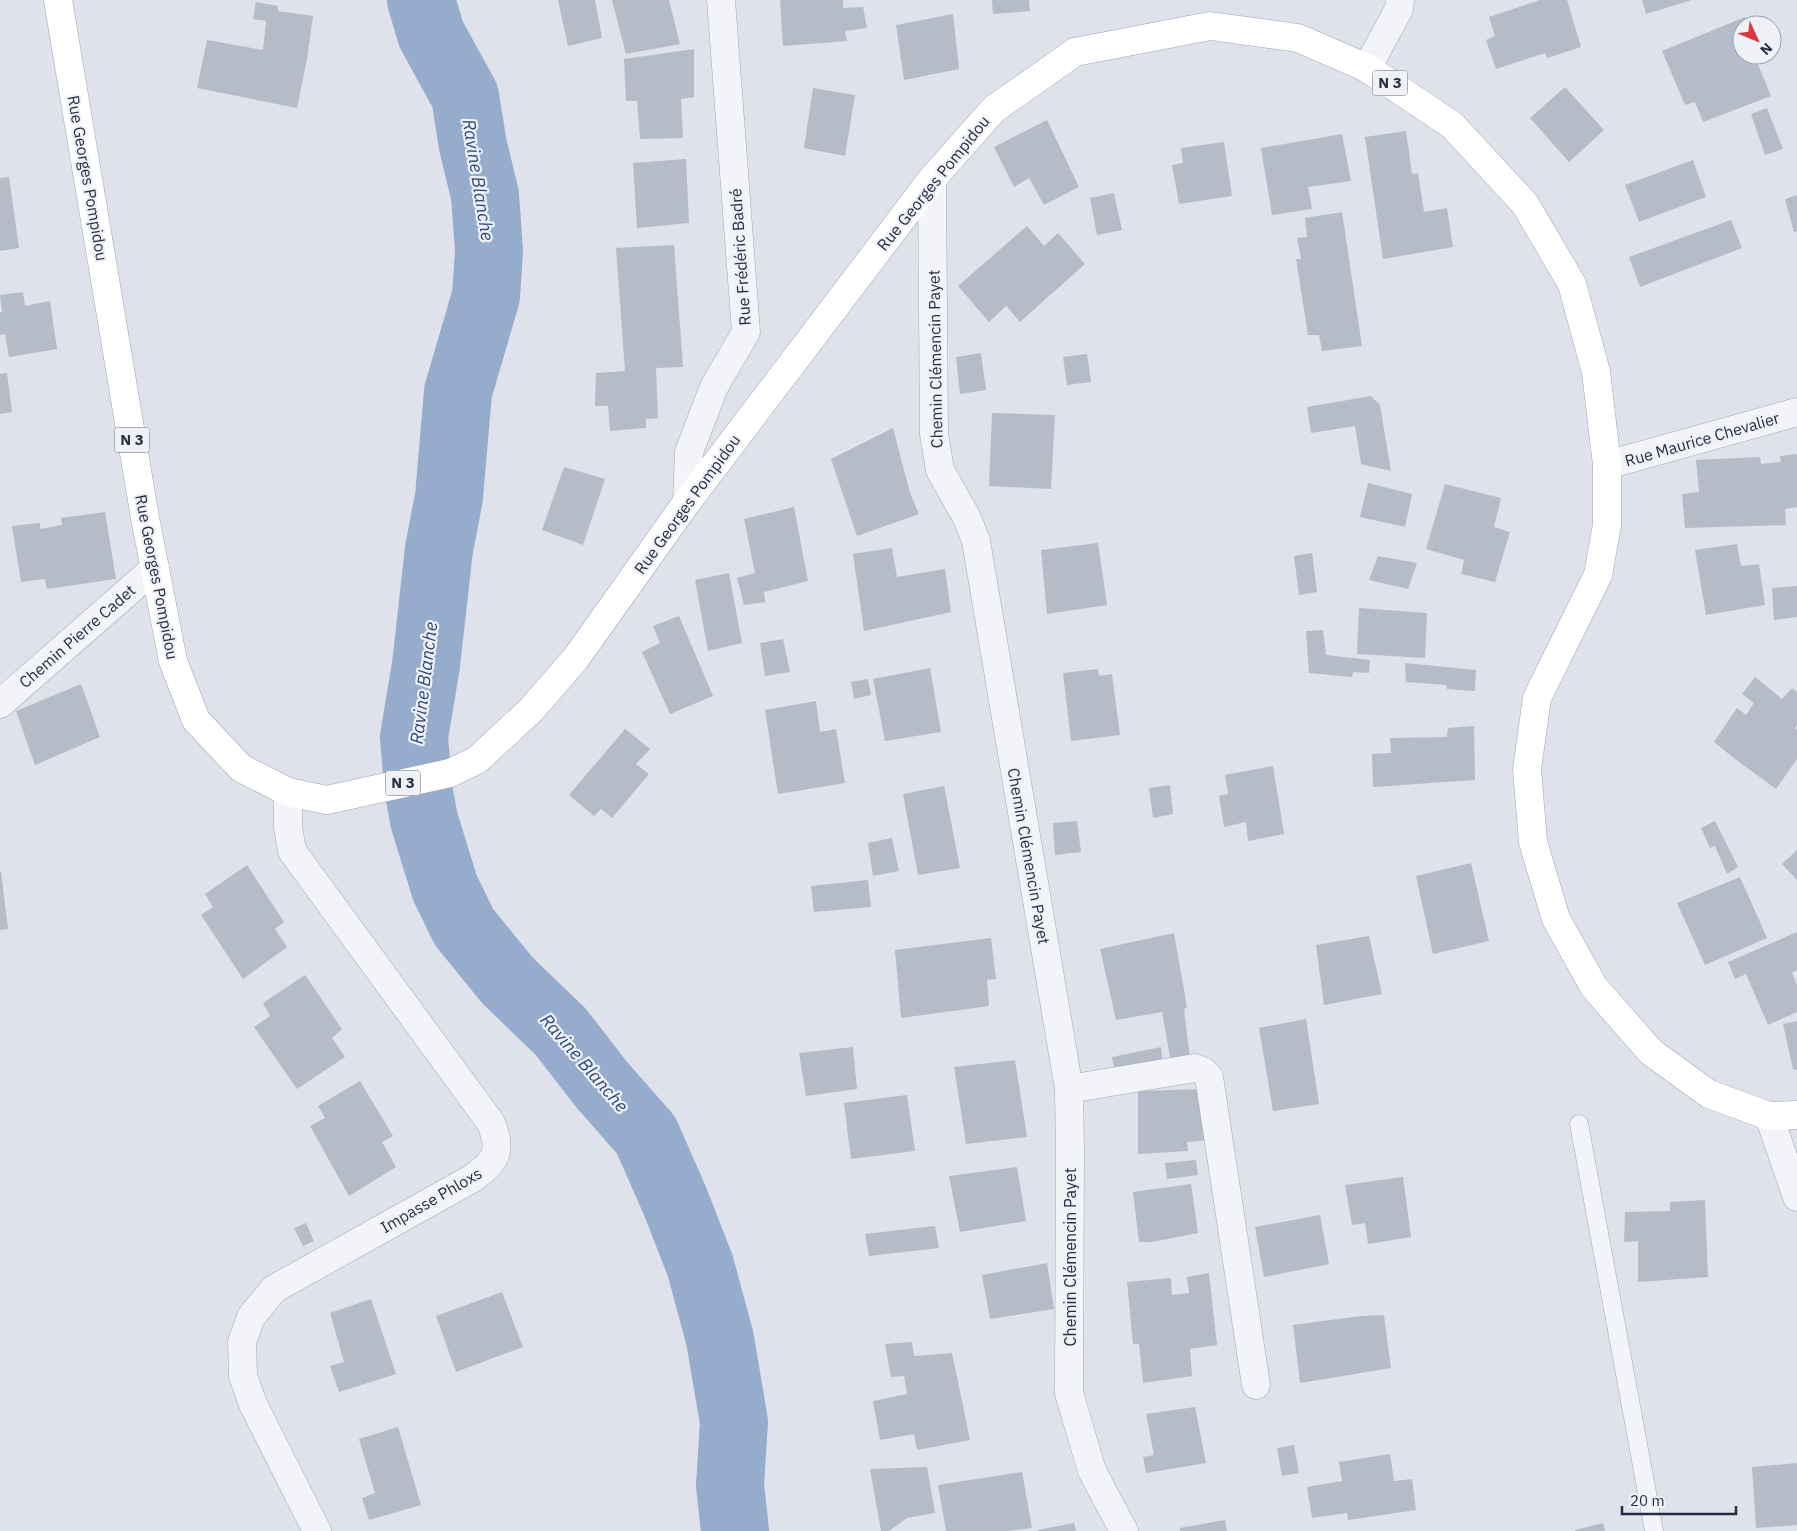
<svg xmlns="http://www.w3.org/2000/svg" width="1797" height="1531" viewBox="0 0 1797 1531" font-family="'IBM Plex Sans',sans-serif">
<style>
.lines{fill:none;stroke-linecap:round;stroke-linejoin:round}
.river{stroke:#96accd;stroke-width:68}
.building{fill:#b6bbc8}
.service-casing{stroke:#a4a8b5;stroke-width:19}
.minor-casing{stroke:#a4a8b5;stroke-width:29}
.primary-casing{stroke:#9da5b7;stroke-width:29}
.service{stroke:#f2f4f8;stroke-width:18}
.minor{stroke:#f2f4f8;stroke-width:28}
.primary{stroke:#fff;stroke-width:28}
.labels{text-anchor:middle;stroke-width:4.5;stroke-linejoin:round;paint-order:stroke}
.shield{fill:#eff1f7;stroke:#626879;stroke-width:1}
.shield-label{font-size:15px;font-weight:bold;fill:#262e43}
.street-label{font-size:16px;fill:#262e43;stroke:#eff1f7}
.water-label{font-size:18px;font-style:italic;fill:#2c487b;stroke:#eff1f7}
</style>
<rect width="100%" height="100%" fill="#dfe2ea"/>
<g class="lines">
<polyline class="river" points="421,0 431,34 465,96 473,146 485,195 489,251 486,296 458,392 449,497 439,549 426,665 414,737 418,787 424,820 445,888 464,927 508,981 560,1031 602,1085 646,1135 675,1201 700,1265 720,1339 734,1422 730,1485 735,1531"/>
</g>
<g class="building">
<polygon points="558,0 595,0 602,38 568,46"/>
<polygon points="612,0 669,0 680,44 626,54"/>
<polygon points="780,0 843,0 843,8 863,7 867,28 845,31 847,41 783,46"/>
<polygon points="992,0 1029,0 1030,11 993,14"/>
<polygon points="1540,0 1567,0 1581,47 1547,58 1545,53 1496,69 1486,40 1495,36 1489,17"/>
<polygon points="1642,0 1692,0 1646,14"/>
<polygon points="256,2 278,6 278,11 313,16 307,59 297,108 197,88 207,40 263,50 266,21 253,19"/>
<polygon points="953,14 959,69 904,80 896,25"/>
<polygon points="1745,17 1748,25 1742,25 1742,55 1754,55 1771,96 1703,122 1695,102 1685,105 1662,51"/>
<polygon points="694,49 694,97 681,99 683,138 640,139 637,101 626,101 624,59"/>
<polygon points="1565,87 1604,130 1569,162 1530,118"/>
<polygon points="813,88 855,95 845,156 804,148"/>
<polygon points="1767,108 1783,149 1765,155 1751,114"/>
<polygon points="1047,120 1079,187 1044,205 1029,178 1014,187 994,147"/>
<polygon points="1406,131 1412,174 1418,173 1424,212 1447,208 1453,247 1383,259 1365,137"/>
<polygon points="1342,134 1351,181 1308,187 1312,209 1272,215 1261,148"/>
<polygon points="1224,142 1232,196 1179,204 1172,165 1183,163 1181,148"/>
<polygon points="686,159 689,223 637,228 633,163"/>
<polygon points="1693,160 1706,197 1639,222 1625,185"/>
<polygon points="9,177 19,248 0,251 0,178"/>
<polygon points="1114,193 1122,230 1097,235 1090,198"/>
<polygon points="1797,195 1797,231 1794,232 1785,199"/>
<polygon points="1342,212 1362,346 1322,351 1319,335 1308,335 1296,259 1301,259 1297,238 1307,237 1305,218"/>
<polygon points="1731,220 1742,248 1640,287 1629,257"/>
<polygon points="1027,226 1044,246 1058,233 1085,264 1020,322 1003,302 1006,306 989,322 958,286"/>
<polygon points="674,245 683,367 656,368 658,418 646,419 646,428 610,431 608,406 595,406 596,373 625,371 616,248"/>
<polygon points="23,292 25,306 50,301 57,349 9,357 5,334 0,335 0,312 2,312 0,295"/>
<polygon points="981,353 986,390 960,394 956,357"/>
<polygon points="1087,354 1091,382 1067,385 1063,357"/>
<polygon points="7,373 12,412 0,414 0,374"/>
<polygon points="1371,396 1380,405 1391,471 1361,464 1355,426 1311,433 1307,407"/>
<polygon points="992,413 1055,415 1051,489 989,486"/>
<polygon points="893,428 910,493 919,514 857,536 831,459"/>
<polygon points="1797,454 1797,507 1785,509 1786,525 1685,528 1682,494 1699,492 1696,460 1760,457 1761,464 1781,462 1780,456"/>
<polygon points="564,467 605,479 583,545 542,530"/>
<polygon points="1368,483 1412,494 1405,527 1360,517"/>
<polygon points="1445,484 1501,498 1494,527 1510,532 1495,582 1461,574 1464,560 1426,549"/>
<polygon points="794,507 808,581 764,592 765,602 744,605 737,578 755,573 744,519"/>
<polygon points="105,512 116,579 47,589 45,579 21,582 12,526 40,523 40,529 62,525 61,518"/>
<polygon points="1098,543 1107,605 1047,614 1041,550"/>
<polygon points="1737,544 1741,566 1759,564 1765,605 1706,615 1695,550"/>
<polygon points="892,548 897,577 945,569 951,612 864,631 853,554"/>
<polygon points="1312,553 1317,592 1299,595 1294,556"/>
<polygon points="1378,556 1417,563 1408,589 1369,580"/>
<polygon points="729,573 742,643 708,651 695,580"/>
<polygon points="1797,586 1797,617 1774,620 1772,588"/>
<polygon points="1359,608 1427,613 1425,658 1357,654"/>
<polygon points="679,616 713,696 670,714 642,652 660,643 653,626"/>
<polygon points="1323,630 1326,655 1370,660 1369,673 1353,672 1352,677 1309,673 1306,631"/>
<polygon points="783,639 790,672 765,676 760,643"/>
<polygon points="1405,663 1476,670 1475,691 1447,689 1446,685 1406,682"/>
<polygon points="930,668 941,732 885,741 873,679"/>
<polygon points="1098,669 1099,676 1112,674 1120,735 1071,741 1063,673"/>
<polygon points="1755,677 1782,699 1792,688 1797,692 1797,725 1795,728 1797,730 1797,759 1776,789 1735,759 1714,742 1737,708 1746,715 1754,703 1742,694"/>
<polygon points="868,679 871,695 854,699 851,682"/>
<polygon points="81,684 100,737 35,765 16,711"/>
<polygon points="816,701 820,732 836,729 845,783 778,794 765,710"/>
<polygon points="1474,726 1475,780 1373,787 1372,754 1391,753 1390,738 1447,737 1448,728"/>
<polygon points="625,729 650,749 636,764 649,774 612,818 601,809 594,816 569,795"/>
<polygon points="1273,766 1284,834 1248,841 1246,822 1224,827 1219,796 1228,794 1225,775"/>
<polygon points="1170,785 1173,814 1153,818 1149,788"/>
<polygon points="944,786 960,868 918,875 903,794"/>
<polygon points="1077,821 1081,852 1055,855 1053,823"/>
<polygon points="1715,821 1738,867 1727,874 1715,846 1710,848 1701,828"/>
<polygon points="892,838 899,871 873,876 868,843"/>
<polygon points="1797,850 1797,880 1782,864"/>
<polygon points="1471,863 1489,941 1433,954 1416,876"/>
<polygon points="247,865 284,922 275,929 287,947 243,979 201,915 213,907 205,894"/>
<polygon points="0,872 1,872 8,929 0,930"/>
<polygon points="1740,877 1767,938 1705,965 1677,903"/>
<polygon points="868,880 871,907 814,912 811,886"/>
<polygon points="1797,932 1797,970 1792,973 1797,985 1797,1012 1768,1025 1746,974 1735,979 1728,962"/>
<polygon points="1174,933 1187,1007 1184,1009 1190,1058 1171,1063 1162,1012 1116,1020 1100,949"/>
<polygon points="1369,936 1382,994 1324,1005 1316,945"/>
<polygon points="991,938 996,979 987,980 989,1006 901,1018 895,950"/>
<polygon points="305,975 342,1029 332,1038 345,1057 297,1089 254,1027 270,1016 263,1003"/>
<polygon points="1306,1019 1319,1104 1273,1111 1259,1028"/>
<polygon points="1797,1021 1797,1070 1793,1069 1783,1024"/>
<polygon points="853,1047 857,1089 806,1096 799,1053"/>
<polygon points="1161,1047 1163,1065 1115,1074 1112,1057"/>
<polygon points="1015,1060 1027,1137 966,1144 954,1067"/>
<polygon points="360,1081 393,1136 382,1142 396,1167 349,1196 310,1126 325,1118 318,1106"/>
<polygon points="1202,1089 1210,1140 1187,1142 1188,1151 1138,1154 1138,1091"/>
<polygon points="907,1095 915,1151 851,1159 844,1103"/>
<polygon points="1196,1160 1198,1175 1167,1179 1165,1163"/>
<polygon points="1017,1167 1026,1221 960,1232 949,1176"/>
<polygon points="1403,1177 1411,1237 1368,1244 1365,1223 1352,1225 1345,1185"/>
<polygon points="1191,1184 1198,1233 1152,1242 1139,1242 1133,1192"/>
<polygon points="1705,1200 1708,1277 1638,1282 1638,1241 1624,1242 1625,1212 1670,1211 1670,1202"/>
<polygon points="1320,1215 1329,1264 1264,1277 1255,1227"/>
<polygon points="306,1223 314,1241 303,1246 294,1228"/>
<polygon points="935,1226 939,1248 869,1256 865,1234"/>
<polygon points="1047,1263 1054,1309 990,1319 982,1275"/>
<polygon points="1209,1273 1217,1345 1190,1349 1192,1376 1143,1383 1139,1344 1133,1344 1127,1282 1171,1278 1172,1295 1189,1293 1187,1277"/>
<polygon points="502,1292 523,1347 456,1372 436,1316"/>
<polygon points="371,1299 396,1374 339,1392 330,1366 344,1362 330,1313"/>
<polygon points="1384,1315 1391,1368 1300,1383 1293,1325 1361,1316"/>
<polygon points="912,1342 914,1356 952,1353 970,1440 917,1450 914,1434 880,1440 873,1401 907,1394 904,1376 891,1377 885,1344"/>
<polygon points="1195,1407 1206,1463 1146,1473 1143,1457 1154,1455 1146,1414"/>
<polygon points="398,1427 421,1505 369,1520 362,1498 375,1493 359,1439"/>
<polygon points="1294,1445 1299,1473 1282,1476 1277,1448"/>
<polygon points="1390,1454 1394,1481 1412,1479 1416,1510 1348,1520 1347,1513 1312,1518 1307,1487 1342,1481 1339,1462"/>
<polygon points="1797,1463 1797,1525 1756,1528 1752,1467"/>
<polygon points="927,1467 935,1513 907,1518 889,1531 881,1531 870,1469"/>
<polygon points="1022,1472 1032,1528 1008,1531 946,1531 938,1485"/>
<polygon points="1225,1520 1227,1531 1180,1531 1180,1528"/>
<polygon points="1074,1523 1076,1531 1038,1531 1038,1530"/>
<polygon points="1603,1523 1605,1531 1575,1531 1575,1530"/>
</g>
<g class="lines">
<g class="service-casing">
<polyline id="service" points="1579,1124 1654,1531"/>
</g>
<g class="minor-casing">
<g id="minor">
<polyline points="1367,68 1399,9 1400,0"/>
<polyline points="932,179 934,434 940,470 967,518 976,541 1069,1089 1070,1151 1069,1393 1092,1471 1124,1531"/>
<polyline points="1607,465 1797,412"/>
<polyline points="687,502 689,452 714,387 746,332 721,0"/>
<polyline points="0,704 155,568"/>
<path d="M288 792V827L292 851 491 1123C502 1152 497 1160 473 1178L274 1289 251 1317 242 1342 243 1376 253 1404 317 1531"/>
<polyline points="1069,1089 1195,1068 1203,1071 1209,1077 1256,1385"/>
<polyline points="1769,1116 1797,1197"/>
</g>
</g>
<g class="primary-casing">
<polyline id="primary" points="58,0 145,518 173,661 196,720 241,768 288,792 327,800 450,773 477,760 531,710 576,658 687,502 932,179 994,109 1075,52 1210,26 1298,38 1367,68 1452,125 1525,204 1572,284 1596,372 1607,465 1607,525 1598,575 1537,698 1527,769 1533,842 1556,919 1594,987 1651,1052 1709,1094 1769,1116 1797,1115"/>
</g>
<use href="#service" class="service"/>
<use href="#minor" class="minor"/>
<use href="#primary" class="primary"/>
</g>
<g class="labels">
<g class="shield">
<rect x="1372.5" y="70.5" width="35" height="25" rx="4"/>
<rect x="114.5" y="427.5" width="35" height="25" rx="4"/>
<rect x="385.5" y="770.5" width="35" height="25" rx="4"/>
</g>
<g class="shield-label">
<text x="1390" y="88">N 3</text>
<text x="132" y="445">N 3</text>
<text x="403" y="788">N 3</text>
</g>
<g class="street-label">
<text transform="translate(88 178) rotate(80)" y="6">Rue Georges Pompidou</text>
<text transform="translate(933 183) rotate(-51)" y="6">Rue Georges Pompidou</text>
<text transform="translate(740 257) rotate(-94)" y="6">Rue Frédéric Badré</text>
<text transform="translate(935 359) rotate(-91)" y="6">Chemin Clémencin Payet</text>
<text transform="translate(1702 439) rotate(-16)" y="6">Rue Maurice Chevalier</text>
<text transform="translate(687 504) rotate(-54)" y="6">Rue Georges Pompidou</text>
<text transform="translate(157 577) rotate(79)" y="6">Rue Georges Pompidou</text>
<text transform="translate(77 636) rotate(-41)" y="6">Chemin Pierre Cadet</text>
<text transform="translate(1029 856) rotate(80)" y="6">Chemin Clémencin Payet</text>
<text transform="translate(431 1200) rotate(-30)" y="6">Impasse Phloxs</text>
<text transform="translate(1070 1257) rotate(-90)" y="6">Chemin Clémencin Payet</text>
</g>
<g class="water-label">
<text transform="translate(478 180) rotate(81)" y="6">Ravine Blanche</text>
<text transform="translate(424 683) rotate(-83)" y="6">Ravine Blanche</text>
<text transform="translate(584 1063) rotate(49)" y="6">Ravine Blanche</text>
</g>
</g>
<g transform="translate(1757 40) rotate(134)"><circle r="24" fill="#eff1f7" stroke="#9fa3af"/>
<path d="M0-4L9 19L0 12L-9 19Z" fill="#db3841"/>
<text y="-8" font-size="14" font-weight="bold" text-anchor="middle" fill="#262e43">N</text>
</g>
<path d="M1622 1506v8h114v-8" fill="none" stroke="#262e43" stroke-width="2.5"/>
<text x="1630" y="1506" font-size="15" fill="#262e43" stroke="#eff1f7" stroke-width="4" paint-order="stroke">20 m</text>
</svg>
